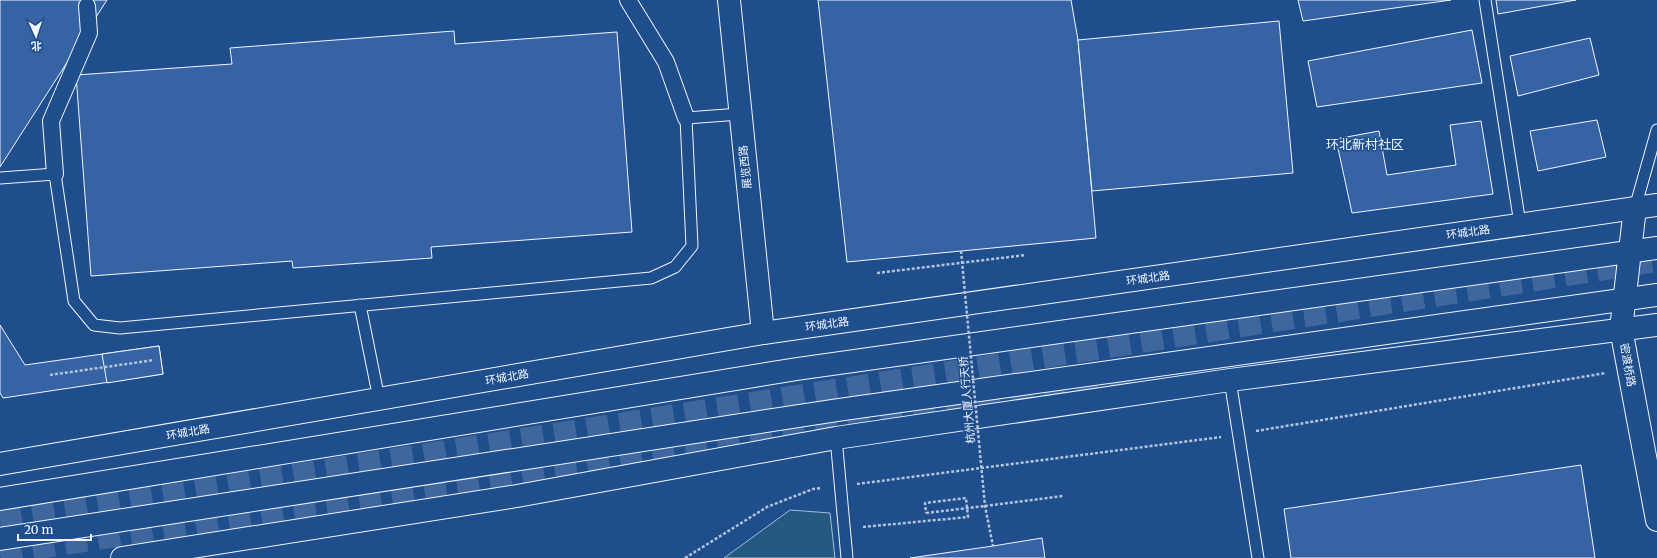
<svg xmlns="http://www.w3.org/2000/svg" width="1657" height="558" viewBox="0 0 1657 558" font-family="Merriweather,'Noto Sans SC',serif">
<style>
.green{fill:#245a82;stroke:#a8bbd7}
.building{fill:#3563a3;stroke:#f2f6ff}
.lines{fill:none;stroke-linecap:round;stroke-linejoin:round}
.trunk-tunnel{stroke:#3f679d;stroke-width:22;stroke-dasharray:22 11;stroke-linecap:butt}
.service-casing{stroke:#f2f6ff;stroke-width:13}
.pedestrian-casing{stroke:#f2f6ff;stroke-width:18}
.tertiary-casing{stroke:#f2f6ff;stroke-width:24}
.secondary-casing{stroke:#f2f6ff;stroke-width:24}
.primary-casing{stroke:#f2f6ff;stroke-width:24}
.path{stroke:#b3c4dc;stroke-width:2.5;stroke-dasharray:3 2;stroke-linecap:butt}
.service{stroke:#1f4e8c;stroke-width:11}
.pedestrian{stroke:#1f4e8c;stroke-width:16}
.tertiary{stroke:#1f4e8c;stroke-width:22}
.secondary{stroke:#1f4e8c;stroke-width:22}
.primary{stroke:#1f4e8c;stroke-width:22}
.path-bridge{stroke:#b3c4dc;stroke-width:2.5;stroke-dasharray:3 2;stroke-linecap:butt}
.labels{text-anchor:middle;stroke-width:3;stroke-linejoin:round;paint-order:stroke}
.street-label{font-size:11px;fill:#f2f6ff;stroke:#1f4e8c}
.quarter-label{font-size:13px;fill:#f2f6ff;stroke:#1f4e8c}
</style>
<rect width="100%" height="100%" fill="#1f4e8c"/>
<polygon class="green" points="790,510 830,513 835,558 724,558"/>
<g class="building">
<polygon points="0,0 107,0 0,167"/>
<polygon points="818,0 1071,0 1078,40 1096,238 847,262"/>
<polygon points="1298,0 1451,0 1303,21"/>
<polygon points="1496,0 1576,0 1498,14"/>
<polygon points="1279,21 1293,173 1092,191 1078,40"/>
<polygon points="1472,30 1482,83 1317,107 1308,61"/>
<polygon points="454,31 455,44 617,32 632,232 431,247 432,258 293,268 292,261 91,276 76,75 232,64 230,48"/>
<polygon points="1590,38 1599,75 1518,96 1510,56"/>
<polygon points="1597,120 1606,157 1538,171 1530,131"/>
<polygon points="1481,121 1493,194 1352,213 1336,139 1379,131 1387,175 1456,165 1450,125"/>
<polygon points="0,325 25,365 159,346 163,374 3,398 0,393"/>
<polygon points="159,346 163,374 107,383 102,354"/>
<polygon points="1581,465 1595,558 1291,558 1284,509"/>
<polygon points="1042,538 1045,558 910,558 993,546"/>
</g>
<g class="lines">
<g class="trunk-tunnel">
<polyline points="0,521 1657,261"/>
<polyline points="0,554 1133,379"/>
</g>
<g class="service-casing">
<g id="service">
<polyline points="1485,0 1520,224"/>
<polyline points="0,178 55,174 74,301 94,325 120,328 651,278 675,267 692,246 686,118 740,114"/>
<polyline points="1635,208 1657,130"/>
<polyline points="360,305 379,399"/>
<polyline points="1230,380 1258,558"/>
<polyline points="836,438 847,558"/>
</g>
</g>
<g class="pedestrian-casing">
<g id="pedestrian">
<polyline points="628,0 666,62 686,118"/>
<polyline points="55,174 51,121 89,33 87,6"/>
</g>
</g>
<g class="tertiary-casing">
<g id="tertiary">
<polyline points="729,0 763,333"/>
<polyline points="1635,208 1621,329 1657,520"/>
</g>
</g>
<g class="secondary-casing">
<g id="secondary">
<polyline points="0,464 763,333 1657,205"/>
<polyline points="122,558 517,496 836,438 1230,380 1657,325"/>
</g>
</g>
<g class="primary-casing">
<g id="primary">
<polyline points="0,499 797,369 1657,248"/>
<polyline points="0,539 838,410 1657,295"/>
</g>
</g>
<g class="path">
<polyline points="877,273 1026,255"/>
<polyline points="50,375 154,360"/>
<polyline points="1256,431 1606,373"/>
<polyline points="857,484 1221,437"/>
<polyline points="985,506 1063,496"/>
<polyline points="863,527 968,517 966,498 925,503 926,513"/>
<polyline points="685,558 767,507 813,489 822,488"/>
</g>
<use href="#service" class="service"/>
<use href="#pedestrian" class="pedestrian"/>
<use href="#tertiary" class="tertiary"/>
<use href="#secondary" class="secondary"/>
<use href="#primary" class="primary"/>
<g class="path-bridge">
<polyline points="961,251 985,506 993,546"/>
<polyline points="926,513 985,506"/>
</g>
</g>
<g class="labels">
<g class="street-label">
<text transform="translate(745 167) rotate(-96)" y="4">展览西路</text>
<text transform="translate(1468 232) rotate(-8)" y="4">环城北路</text>
<text transform="translate(1148 278) rotate(-8)" y="4">环城北路</text>
<text transform="translate(827 324) rotate(-8)" y="4">环城北路</text>
<text transform="translate(1628 365) rotate(80)" y="4">密渡桥路</text>
<text transform="translate(507 377) rotate(-10)" y="4">环城北路</text>
<text transform="translate(967 400) rotate(-95)" y="4">杭州大厦人行天桥</text>
<text transform="translate(188 432) rotate(-10)" y="4">环城北路</text>
</g>
<g class="quarter-label">
<text x="1365" y="149">环北新村社区</text>
</g>
</g>
<g transform="translate(36 36) rotate(177)" stroke="#1f4e8c" stroke-width="3" paint-order="stroke">
<path d="M0-3L7 15L0 10L-7 15Z" fill="#f2f6ff"/>
<text y="-6" font-size="11" font-weight="bold" text-anchor="middle" fill="#f2f6ff">北</text>
</g>
<path d="M18 534v6h73v-6" fill="none" stroke="#f2f6ff" stroke-width="2"/>
<text x="24" y="534" font-size="12" fill="#f2f6ff" stroke="#1f4e8c" stroke-width="3" paint-order="stroke">20 m</text>
</svg>
